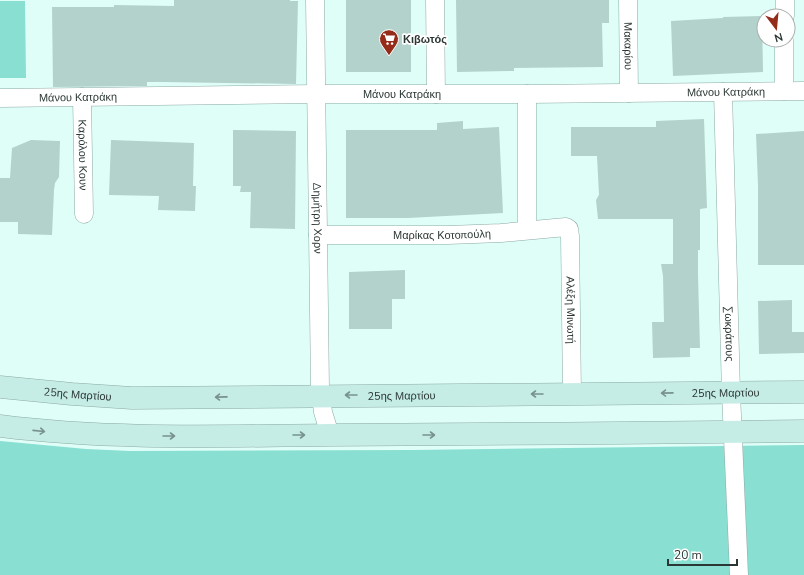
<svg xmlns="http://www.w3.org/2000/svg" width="804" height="575" viewBox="0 0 804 575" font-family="'Nunito Sans',sans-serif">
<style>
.green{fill:#89dfd1}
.building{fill:#b4d2cc}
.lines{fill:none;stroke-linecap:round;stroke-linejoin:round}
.street-casing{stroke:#8caaa4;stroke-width:19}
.secondary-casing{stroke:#8caaa4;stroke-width:23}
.street{stroke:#fff;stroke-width:18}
.secondary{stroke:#c6ece6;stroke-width:22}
.oneway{stroke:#78928d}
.labels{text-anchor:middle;stroke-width:3.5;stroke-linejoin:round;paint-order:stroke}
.poi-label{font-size:11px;font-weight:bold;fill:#2b3734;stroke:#fff;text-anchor:start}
.street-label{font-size:11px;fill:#2b3734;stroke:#fff}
</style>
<rect width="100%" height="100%" fill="#dffef8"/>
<g class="green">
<polygon points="0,1 25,1 26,78 0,78"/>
<polygon points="0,441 86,449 130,451 412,450 804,445 804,575 0,575"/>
</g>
<g class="building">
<polygon points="174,0 290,0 290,1 298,1 296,84 163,82 147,82 147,86 53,87 52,7 114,7 114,5 174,6"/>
<rect x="346" y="0" width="65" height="72"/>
<polygon points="456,0 609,0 609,23 602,23 603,67 514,68 514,71 457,72"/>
<polygon points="762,16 763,72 673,76 671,21 723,18 723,17"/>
<polygon points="704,119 707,208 700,209 700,250 698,250 698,275 700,348 690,348 690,357 653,358 652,322 664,322 663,276 661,264 673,264 673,219 598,219 596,200 599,195 597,156 571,156 571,127 656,127 656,121"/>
<polygon points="463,121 463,129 499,127 503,213 408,218 346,218 346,130 437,130 437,123"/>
<polygon points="233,130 296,131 295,229 250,228 251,192 240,192 241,186 233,186"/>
<polygon points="804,131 804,265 758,265 758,185 756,134"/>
<polygon points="31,140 60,141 59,177 55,183 54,190 52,235 18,234 18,222 0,222 0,178 10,178 12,148"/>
<polygon points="111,140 194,143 193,186 196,186 195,211 158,210 159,196 109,195"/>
<polygon points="405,270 405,299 392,299 392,329 349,329 349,272"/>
<polygon points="792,300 792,332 804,332 804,353 759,354 758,301"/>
</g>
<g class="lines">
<g class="street-casing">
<g id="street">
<path id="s1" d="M315 0 320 388 323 412 330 435"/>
<polyline points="435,0 436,94"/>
<path id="s2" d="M628 0 629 93"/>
<polyline points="785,16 785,0"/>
<polyline points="784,91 784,40"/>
<path id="s3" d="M723 92 731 393 739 575"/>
<polyline points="527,94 527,230"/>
<path id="s4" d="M82 97 84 214"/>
<path id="s5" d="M0 98 317 94H527L804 91"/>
<path id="s6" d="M318 235H448L501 233 566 227 569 229 570 236 572 394"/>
</g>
</g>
<g class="secondary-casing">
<g id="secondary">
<path id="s7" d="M0 387 72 394 132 398 804 392"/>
<path d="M0 426C110 440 221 436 331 435 489 434 646 433 804 431"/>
</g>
</g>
<use href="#street" class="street"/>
<use href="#secondary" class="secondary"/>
</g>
<defs><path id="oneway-shaft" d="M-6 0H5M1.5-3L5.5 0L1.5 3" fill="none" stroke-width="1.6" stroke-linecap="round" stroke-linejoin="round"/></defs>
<g class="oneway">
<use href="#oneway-shaft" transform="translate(667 393) rotate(179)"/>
<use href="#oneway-shaft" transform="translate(537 394) rotate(180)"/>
<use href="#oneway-shaft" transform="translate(351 395) rotate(180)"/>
<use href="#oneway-shaft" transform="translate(221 397) rotate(179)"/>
<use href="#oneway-shaft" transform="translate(39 431) rotate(6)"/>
<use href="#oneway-shaft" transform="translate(299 435)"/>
<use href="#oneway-shaft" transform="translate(429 435)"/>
<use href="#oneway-shaft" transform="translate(169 436)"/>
</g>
<defs>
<g id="supermarket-pin" transform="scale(1)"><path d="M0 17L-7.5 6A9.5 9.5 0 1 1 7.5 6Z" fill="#952c19" stroke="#fff"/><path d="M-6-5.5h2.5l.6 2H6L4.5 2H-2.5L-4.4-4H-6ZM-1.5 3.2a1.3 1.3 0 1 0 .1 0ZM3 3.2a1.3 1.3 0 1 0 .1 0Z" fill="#fff"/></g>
</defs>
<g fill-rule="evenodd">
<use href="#supermarket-pin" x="389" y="39"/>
</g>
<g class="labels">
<g class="poi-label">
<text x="403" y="43">Κιβωτός</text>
</g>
<g class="street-label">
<text dy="4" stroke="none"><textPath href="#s2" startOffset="46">Μακαρίου</textPath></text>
<text dy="4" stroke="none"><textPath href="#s5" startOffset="726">Μάνου Κατράκη</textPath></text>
<text dy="4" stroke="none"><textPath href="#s5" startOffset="402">Μάνου Κατράκη</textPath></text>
<text dy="4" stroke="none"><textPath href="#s5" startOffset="78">Μάνου Κατράκη</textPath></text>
<text dy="4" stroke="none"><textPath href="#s4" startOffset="58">Καρόλου Κουν</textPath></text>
<text dy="4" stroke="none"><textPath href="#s1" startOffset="218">Δημήτρη Χορν</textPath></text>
<text dy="4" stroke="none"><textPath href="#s6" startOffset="124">Μαρίκας Κοτοπούλη</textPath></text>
<text dy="4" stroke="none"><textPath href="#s6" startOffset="333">Αλέξη Μινωτή</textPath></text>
<text dy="4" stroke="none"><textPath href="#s3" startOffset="242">Σωκράτους</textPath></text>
<text dy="4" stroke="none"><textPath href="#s7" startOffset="726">25ης Μαρτίου</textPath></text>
<text dy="4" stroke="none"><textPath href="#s7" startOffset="78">25ης Μαρτίου</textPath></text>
<text dy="4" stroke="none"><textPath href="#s7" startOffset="402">25ης Μαρτίου</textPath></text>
</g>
</g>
<g transform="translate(776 28) rotate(164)"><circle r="19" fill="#ffffff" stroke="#aaafae"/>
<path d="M0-3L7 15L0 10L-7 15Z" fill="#952c19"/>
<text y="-6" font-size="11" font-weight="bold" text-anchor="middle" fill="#2b3734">N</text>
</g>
<path d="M668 559v6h69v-6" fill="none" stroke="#2b3734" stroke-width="2"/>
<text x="674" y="559" font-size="12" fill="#2b3734" stroke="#ffffff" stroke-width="3" paint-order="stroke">20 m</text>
</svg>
